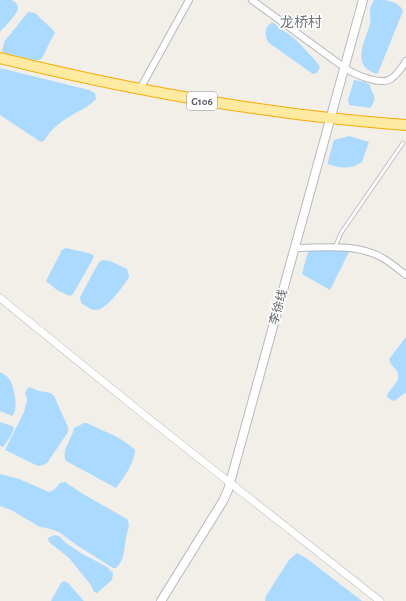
<svg xmlns="http://www.w3.org/2000/svg" width="406" height="601" viewBox="0 0 406 601" font-family="'Alegreya Sans','Noto Sans SC',sans-serif">
<style>
.water{fill:#aadaff}
.lines{fill:none;stroke-linecap:round;stroke-linejoin:round}
.service-casing{stroke:#b5b8bc;stroke-width:4.5}
.minor-casing{stroke:#b5b8bc;stroke-width:8}
.tertiary-casing{stroke:#b5b8bc;stroke-width:8}
.secondary-casing{stroke:#b6babf;stroke-width:10}
.trunk-casing{stroke:#f9ab00;stroke-width:12}
.service{stroke:#fff;stroke-width:3}
.minor{stroke:#fff;stroke-width:6}
.tertiary{stroke:#fff;stroke-width:7}
.secondary{stroke:#fff;stroke-width:8}
.trunk{stroke:#feeaa1;stroke-width:10}
.labels{text-anchor:middle;stroke-width:3.5;stroke-linejoin:round;paint-order:stroke}
.shield{fill:#fff;stroke:#8f9295;stroke-width:1}
.shield-label{font-size:11px;font-weight:bold;fill:#5f6368}
.street-label{font-size:12px;fill:#5f6368;stroke:#fff}
.quarter-label{font-size:14px;fill:#70757a;stroke:#fff}
</style>
<rect width="100%" height="100%" fill="#f1efe8"/>
<g class="water">
<path d="M0 0H12C15 2 18 4 18 8 18 14 4 27 0 32Z"/>
<path d="M374 0C385 0 398 0 403 11L378 73 377 74C350 66 365 42 370 24 372 14 367 11 374 0Z"/>
<polygon points="28,12 35,13 55,32 42,58 39,60 34,60 2,52 4,42"/>
<path d="M272 22 295 39 316 61 320 67 317 73 313 74 269 43C264 35 264 28 272 22Z"/>
<path d="M0 68 89 90 95 93 96 99C89 107 78 111 69 117 60 122 49 131 44 141L41 142 0 115Z"/>
<path d="M354 80 365 82 370 85C372 96 379 96 370 108L349 105 348 100Z"/>
<path d="M349 136 369 142 362 162C352 169 340 169 328 164V161L334 140Z"/>
<polygon points="66,248 92,254 94,257 73,294 70,296 57,290 46,281 62,250"/>
<polygon points="309,250 343,250 349,252 330,290 302,274 307,255"/>
<path d="M103 260 110 261 127 269 129 277C124 285 106 311 95 310 90 310 85 305 81 303L80 297 99 262Z"/>
<path d="M406 337V392L396 400 393 401 387 397V395C390 389 396 385 398 379 401 370 390 367 389 359Z"/>
<path d="M0 372C4 374 7 376 10 380 14 387 19 410 12 416L0 411Z"/>
<polygon points="29,387 39,391 51,393 54,396 68,427 68,432 47,463 43,465 38,466 5,450 24,412 27,400 25,392"/>
<polygon points="0,422 12,426 14,428 11,436 3,447 0,446"/>
<path d="M84 423H87C103 431 122 437 135 450 134 464 124 477 116 488L66 461C61 450 72 439 74 428Z"/>
<path d="M0 474 19 479 49 492 54 490 60 483 65 482 83 494 127 519C131 526 127 530 126 538 124 548 125 560 116 568H113L78 546 59 532 47 528 40 527 11 510 0 506Z"/>
<polygon points="54,535 59,536 66,543 81,553 107,567 113,573 112,580 97,593 94,592 91,585 69,558 49,542 48,538"/>
<polygon points="297,553 306,558 362,601 265,601 266,596 289,560"/>
<polygon points="64,581 68,583 84,601 51,601 61,583"/>
</g>
<g class="lines">
<g class="service-casing">
<polyline id="service" points="335,247 341,233 403,143"/>
</g>
<g class="minor-casing">
<g id="minor">
<path d="M252 0 345 68C354 74 382 87 392 78 398 74 402 67 406 61"/>
<polyline points="140,89 189,0"/>
<path d="M295 248C323 248 354 243 381 257 390 262 398 269 406 275"/>
</g>
</g>
<g class="tertiary-casing">
<polyline id="tertiary" points="0,298 153,422 380,601"/>
</g>
<g class="secondary-casing">
<polyline id="secondary" points="161,601 223,501 228,490 363,0"/>
</g>
<g class="trunk-casing">
<path id="trunk" d="M0 58C134 91 269 115 406 125"/>
</g>
<use href="#service" class="service"/>
<use href="#minor" class="minor"/>
<use href="#tertiary" class="tertiary"/>
<use href="#secondary" class="secondary"/>
<use href="#trunk" class="trunk"/>
</g>
<g class="labels">
<rect class="shield" x="187" y="92" width="30" height="18" rx="3"/>
<g class="shield-label">
<text x="202" y="105">G106</text>
</g>
<g class="street-label">
<text transform="translate(278 307) rotate(-74)" y="4">李徐线</text>
</g>
<g class="quarter-label">
<text x="301" y="27">龙桥村</text>
</g>
</g>
</svg>
